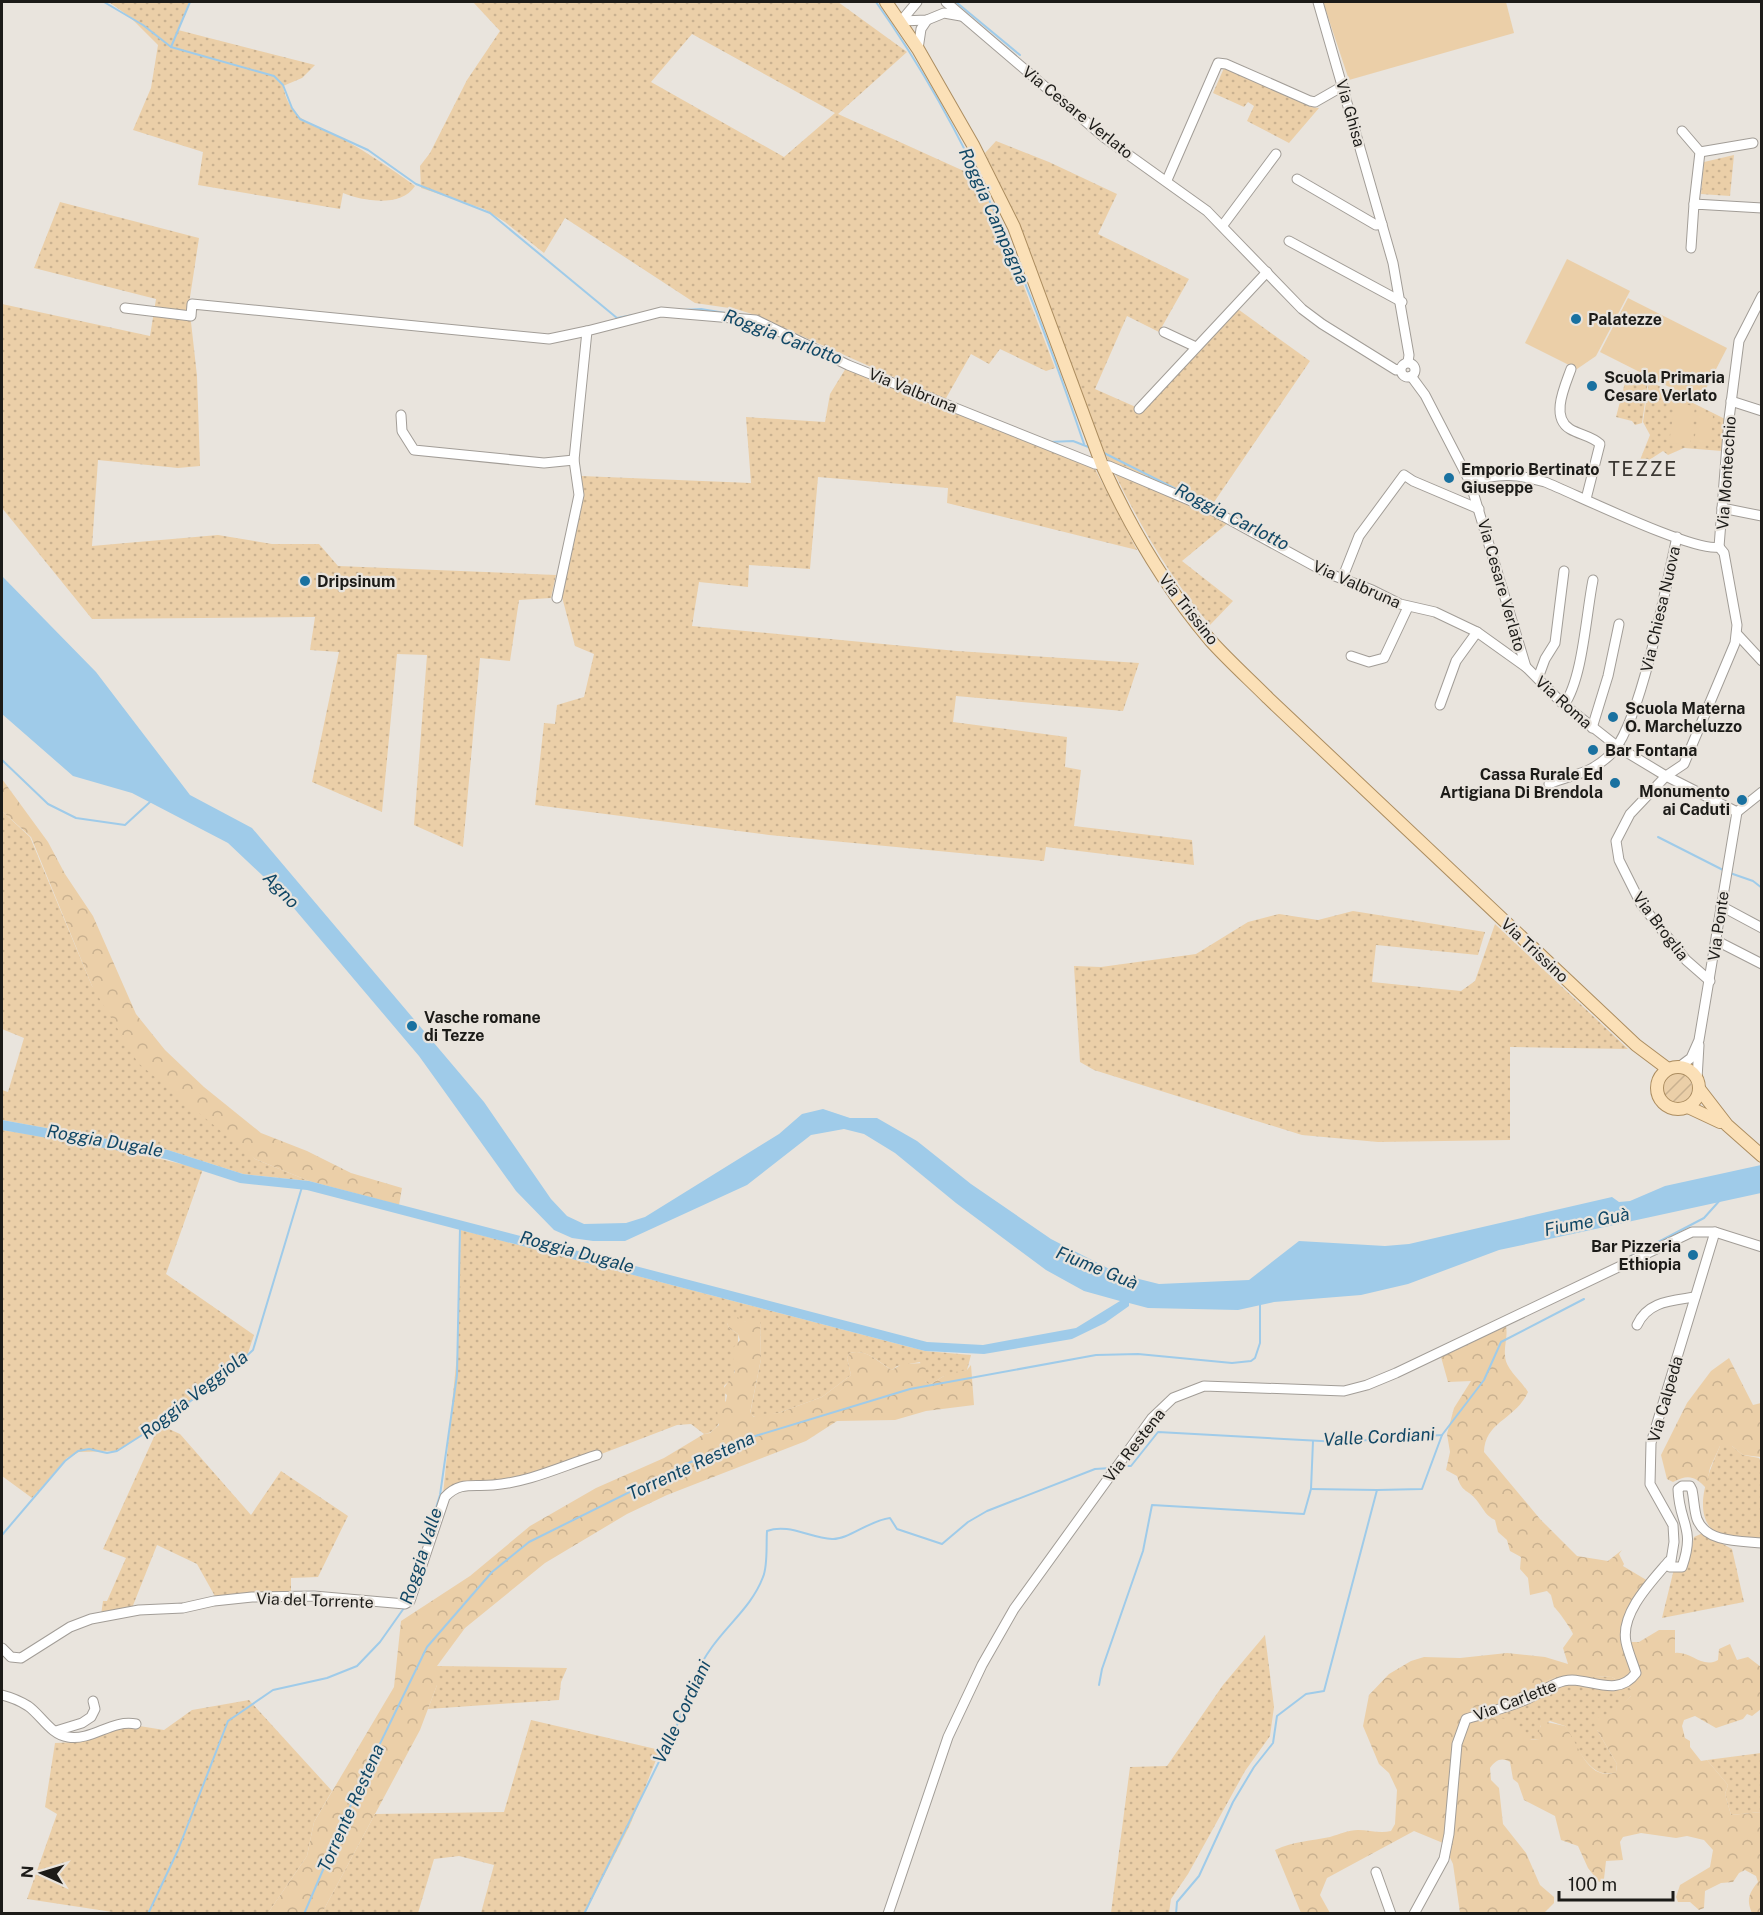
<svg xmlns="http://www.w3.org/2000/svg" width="1763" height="1915" viewBox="0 0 1763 1915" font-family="'Public Sans',sans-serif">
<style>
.grass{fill:url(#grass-dots);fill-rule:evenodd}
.forest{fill:url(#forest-crowns);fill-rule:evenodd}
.garden{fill:url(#garden-furrows)}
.pitch{fill:#ebcfa8}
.water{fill:#9fcbe9}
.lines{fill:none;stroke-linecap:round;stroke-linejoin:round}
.stream{stroke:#9fcbe9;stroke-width:2}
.minor-casing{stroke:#a29d97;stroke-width:11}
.major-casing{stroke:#ac8d60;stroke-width:14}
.minor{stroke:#fff;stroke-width:9}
.major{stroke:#fbe0b7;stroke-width:12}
.poi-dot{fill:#1971a0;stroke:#e9e4dd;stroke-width:2}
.labels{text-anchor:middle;stroke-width:4.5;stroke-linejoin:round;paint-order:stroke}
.street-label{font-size:16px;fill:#1c1b18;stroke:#e9e4dd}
.poi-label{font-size:16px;font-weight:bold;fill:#1c1b18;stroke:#e9e4dd;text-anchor:start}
.water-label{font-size:18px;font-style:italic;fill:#114765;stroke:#e9e4dd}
.quarter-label{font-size:20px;letter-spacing:1.5px;fill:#3c3833;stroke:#e9e4dd}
</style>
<defs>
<pattern id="grass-dots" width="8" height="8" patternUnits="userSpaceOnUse" patternTransform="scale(1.5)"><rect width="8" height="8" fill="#ebcfa8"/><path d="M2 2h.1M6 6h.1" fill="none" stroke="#c9b190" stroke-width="1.8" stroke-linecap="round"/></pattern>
<pattern id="forest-crowns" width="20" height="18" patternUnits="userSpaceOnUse" patternTransform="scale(1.5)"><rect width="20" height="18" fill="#ebcfa8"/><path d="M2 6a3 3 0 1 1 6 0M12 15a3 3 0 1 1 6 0" fill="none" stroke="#c9b190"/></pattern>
<pattern id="garden-furrows" width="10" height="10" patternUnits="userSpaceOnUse" patternTransform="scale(1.5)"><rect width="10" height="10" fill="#ebcfa8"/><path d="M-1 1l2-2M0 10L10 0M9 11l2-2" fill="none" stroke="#c9b190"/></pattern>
</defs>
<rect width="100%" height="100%" fill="#e9e4dd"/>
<g class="grass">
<path d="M109 2H189L178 30 315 65 302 78 283 86C285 98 291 110 301 118 313 128 330 131 343 139 368 153 392 169 415 186 401 208 363 201 343 193L340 209 198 185 203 152 133 130 151 88 158 45 130 17Z"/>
<path d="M473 2H838L907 52 838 114 966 172 972 164 1002 229 1055 368 1046 371 1000 349 989 364 971 354 945 400 755 315 736 309 695 303 565 218 544 253 505 222 484 209 421 188 420 166 430 153 467 80 500 31ZM692 34 835 113 784 157 651 82Z"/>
<polygon points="1224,68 1311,107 1319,108 1289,143 1247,121 1254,106 1248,102 1244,107 1213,93"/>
<path d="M996 141 1049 162 1117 194 1098 234 1189 279 1159 332 1127 316 1095 389 1138 408 1235 307 1310 361 1208 511 1228 523 1182 561 1233 601 1210 625C1096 489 1056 312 985 153Z"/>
<polygon points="1734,155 1730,196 1701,194 1704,162"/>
<polygon points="60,202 199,238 189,304 197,376 200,466 178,468 98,460 92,546 218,535 272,544 319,544 338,566 556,575 551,598 519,600 510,661 480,658 463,847 414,825 427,655 397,654 382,812 312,782 339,652 310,650 315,617 92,619 2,508 2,304 150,336 156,299 34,268"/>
<polygon points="846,368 1095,469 1137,550 947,503 948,488 818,477 810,569 749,565 748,587 699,582 692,626 957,651 1139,663 1123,711 956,696 953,722 1067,737 1065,767 1081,770 1074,826 1192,840 1194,865 1046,847 1044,861 769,835 535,805 544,723 555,724 557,705 584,697 594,654 575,646 562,597 583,495 581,476 751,483 746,417 825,422 830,394"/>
<polygon points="1628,371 1648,381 1642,423 1635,425 1632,421 1616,417"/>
<polygon points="1649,381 1725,419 1722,451 1684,448 1668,455 1663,451 1643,464 1640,460 1650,435 1643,422"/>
<polygon points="2,811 30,837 92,986 255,1159 309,1181 243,1174 168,1150 2,1120 2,1090 8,1092 24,1038 2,1029"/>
<polygon points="1353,911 1485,932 1478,955 1376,945 1372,982 1461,991 1475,981 1495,924 1628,1049 1510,1047 1510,1140 1378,1142 1302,1135 1094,1070 1080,1062 1074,966 1101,967 1196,954 1248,922 1279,914 1318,920"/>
<polygon points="2,1130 109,1147 203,1169 166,1274 254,1335 244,1365 237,1366 160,1425 180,1434 251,1515 281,1471 348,1516 318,1577 291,1578 291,1592 216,1598 197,1564 157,1545 130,1613 101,1615 103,1601 107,1601 126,1558 103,1549 159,1426 115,1451 79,1452 67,1458 32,1498 2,1476"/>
<path d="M461 1230 925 1351 971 1355 967 1370 944 1376 929 1385 925 1381 920 1362 897 1366 892 1370C880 1363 866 1348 850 1353L847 1358 851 1375 822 1397 778 1413 755 1417 750 1414 761 1359 760 1321 727 1323 729 1328 738 1334C739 1337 735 1372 734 1374 733 1379 728 1382 724 1386 728 1401 723 1432 704 1434L691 1424 677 1425 523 1484 495 1489 464 1487 443 1495 457 1355Z"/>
<path d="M1720 1446H1732L1743 1455 1759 1458 1762 1463 1761 1542C1750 1540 1735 1541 1724 1537 1686 1522 1709 1472 1720 1446Z"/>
<polygon points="1703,1533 1732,1549 1744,1602 1662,1618 1674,1569 1683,1571 1688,1566 1694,1537"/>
<polygon points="1265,1635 1274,1707 1270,1736 1245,1771 1188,1874 1171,1899 1169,1913 1111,1913 1130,1767 1167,1766 1223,1685"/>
<polygon points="437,1666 567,1668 561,1682 559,1700 428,1709 437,1685"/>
<path d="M1595 1676 1612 1677 1631 1689V1696L1597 1730 1617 1764 1616 1772C1589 1782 1576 1743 1565 1726L1550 1721 1540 1726 1541 1740 1527 1739 1515 1726 1490 1717 1486 1711 1490 1706 1519 1699 1542 1683 1556 1677 1588 1680Z"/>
<polygon points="249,1700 332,1791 314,1822 307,1856 268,1913 119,1913 27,1899 57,1814 45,1807 55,1743 77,1742 127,1724 164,1730 192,1710"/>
<polygon points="531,1720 660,1750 630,1825 585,1913 481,1913 494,1865 459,1856 434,1859 418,1913 322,1913 375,1814 504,1812"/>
<polygon points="1761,1753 1761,1812 1731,1815 1725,1794 1728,1785 1707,1760"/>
</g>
<g class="forest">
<polygon points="2,779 48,842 65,874 93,916 136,1014 165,1050 204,1087 261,1133 307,1151 351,1173 402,1188 399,1205 309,1181 255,1159 138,1063 92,986 31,837 2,811"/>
<path d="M735 1315 744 1322 754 1318 760 1321 761 1359 750 1413 754 1417 760 1414 778 1413 822 1397 851 1375 847 1358 850 1353C867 1348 879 1363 892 1370L902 1364 926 1363 925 1381 929 1385 949 1373 967 1370 971 1365 974 1405 926 1411 895 1420 837 1421 806 1441 667 1495 627 1514 545 1563 465 1628 437 1666V1685L420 1730 322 1913H268L307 1856 314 1822 394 1687 401 1621 470 1576 530 1526 596 1488 664 1458 704 1434 710 1433 719 1425 717 1409 726 1401 727 1395 722 1391 735 1372 732 1349 740 1340 738 1334 729 1328 727 1323Z"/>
<path d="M1506 1326C1508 1337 1504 1345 1505 1355 1505 1369 1521 1380 1528 1392 1515 1420 1485 1421 1484 1452L1540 1519 1577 1556 1608 1561 1622 1550 1619 1554 1624 1564 1623 1566 1648 1581 1626 1617 1629 1642H1639L1659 1630H1675V1653C1691 1651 1702 1669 1718 1660L1719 1649 1730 1644 1737 1660 1748 1657 1761 1667V1709L1752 1716 1747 1714 1743 1719 1716 1728 1695 1716 1684 1720 1682 1726 1685 1738 1690 1741V1747L1701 1761 1707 1760 1728 1785 1725 1794 1731 1815 1761 1812V1913H1752C1746 1900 1749 1893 1758 1882L1756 1876 1745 1870 1739 1873 1733 1882 1721 1883 1705 1891 1704 1908 1699 1910 1690 1902H1678L1676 1897 1680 1885 1710 1867 1713 1850 1704 1840 1687 1836 1676 1838 1641 1833 1623 1837 1620 1842 1623 1860 1606 1861 1604 1879 1599 1882 1588 1868 1578 1846 1561 1840 1555 1816 1524 1800 1518 1783 1513 1779 1510 1762C1501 1757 1496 1760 1490 1768L1491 1780 1499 1788 1503 1824 1526 1853 1540 1885 1554 1897V1903L1544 1913H1460L1453 1864 1443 1843 1414 1831 1327 1878 1320 1895 1330 1913H1301L1275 1850C1294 1841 1311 1841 1330 1837 1340 1834 1348 1830 1358 1830 1369 1830 1380 1834 1391 1831L1395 1824 1397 1790 1389 1773 1379 1764 1363 1726 1369 1695 1389 1674 1411 1661 1424 1657 1460 1658 1507 1653 1545 1657 1568 1664 1563 1648 1573 1634C1572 1630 1557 1609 1554 1607L1551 1595 1547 1591 1530 1595 1528 1578 1520 1569 1521 1557 1510 1551 1507 1540 1498 1532 1495 1520C1485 1515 1485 1511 1478 1502 1469 1489 1462 1494 1457 1476L1446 1470 1450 1452 1447 1434 1454 1408 1471 1381 1448 1382 1441 1357ZM1595 1676 1612 1677 1631 1689V1696L1613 1712 1597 1718V1730L1617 1764 1616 1772C1587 1783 1578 1742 1565 1726L1542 1721 1539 1731 1541 1739C1522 1743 1523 1728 1510 1721 1504 1718 1497 1717 1490 1717L1487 1710 1490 1706 1519 1699 1542 1683 1556 1677 1588 1680Z"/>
<path d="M1729 1358 1753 1405 1761 1403V1457L1743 1455 1732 1446H1720L1710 1468 1706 1488C1695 1476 1688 1474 1673 1482L1667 1479 1661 1455 1687 1403 1711 1371Z"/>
</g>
<circle class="garden" cx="1677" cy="1088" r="15"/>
<g class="pitch">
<polygon points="1323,2 1506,2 1514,33 1349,80"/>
<polygon points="1567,259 1630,291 1596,356 1577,369 1525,343"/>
<polygon points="1628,298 1727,348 1699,402 1600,352"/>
<polygon points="1675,403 1695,406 1690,445 1669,443"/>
<polygon points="1698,414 1713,416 1710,445 1694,443"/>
</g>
<polygon class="water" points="2,576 96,672 190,795 252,828 484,1102 551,1199 567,1216 584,1224 626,1223 645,1217 779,1134 802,1114 823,1109 850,1118 877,1118 917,1141 971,1184 1051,1239 1119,1274 1159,1284 1249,1280 1299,1241 1385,1246 1409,1244 1612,1197 1619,1202 1630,1201 1665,1186 1761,1165 1761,1193 1499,1250 1408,1284 1361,1295 1274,1302 1238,1310 1148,1308 1129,1303 1129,1306 1105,1323 1072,1339 984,1354 925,1351 307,1190 240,1183 166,1159 2,1130 2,1120 168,1150 243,1174 309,1181 927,1342 983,1345 1076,1328 1120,1301 1084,1291 1046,1270 956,1203 895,1153 864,1134 844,1129 811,1135 747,1185 625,1241 593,1241 572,1238 554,1230 516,1191 419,1056 281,893 228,843 132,793 73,776 2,714"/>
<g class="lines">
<g class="stream">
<polyline points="104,2 143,25 171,47 274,76 283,85 292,108 300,119 368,150 416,184 490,213 617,318 633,315"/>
<path d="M876 2C972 137 1031 288 1084 444"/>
<polyline points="956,2 1020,55"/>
<polyline points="171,47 190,2"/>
<polyline points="683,310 701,309 737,315"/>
<polyline points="1048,442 1073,441 1091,448"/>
<polyline points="1102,452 1242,522"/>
<polyline points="2,760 48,804 76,818 125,825 150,802"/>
<polyline points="1658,837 1725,871"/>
<polyline points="1730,873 1753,881 1762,888"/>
<polyline points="1620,1262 1704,1218 1721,1199"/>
<polyline points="1128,1466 1131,1466 1158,1432 1340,1442 1442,1435 1484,1380 1501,1342 1584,1299"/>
<polyline points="1311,1489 1377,1490"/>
<polyline points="2,1535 65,1461 78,1451 89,1449 107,1453 117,1451 161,1423 227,1374 253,1350 302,1187"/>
<polyline points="426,1540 440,1495 457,1375 460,1228"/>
<polyline points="1099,1685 1102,1669 1143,1551 1152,1505 1304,1514 1311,1489 1313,1441"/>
<polyline points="148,1914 178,1850 228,1721 273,1690 327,1678 357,1666 380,1642 404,1608"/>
<polyline points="304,1914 356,1793 427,1647 492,1572 529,1542 686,1464 752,1437 910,1389 1096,1355 1138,1354 1232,1363 1251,1361 1255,1358 1260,1343 1260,1302"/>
<path d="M584 1914 678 1723C685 1697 696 1669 712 1647 729 1623 752 1606 763 1577 768 1565 766 1545 767 1531 788 1523 810 1538 832 1539 848 1540 870 1520 890 1518L897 1529 942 1544 968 1522 987 1511 1095 1469 1111 1468"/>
<polyline points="1176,1914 1177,1902 1199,1876 1233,1802 1254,1767 1273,1743 1277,1716 1306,1694 1324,1691 1377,1490 1422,1489 1442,1435"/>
</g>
<g class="minor-casing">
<g id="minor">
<polyline points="946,2 1105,138 1207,211 1302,309 1322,324 1396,370 1400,369"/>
<polyline points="1318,2 1393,263 1409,355 1408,362"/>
<polyline points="901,21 927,20 944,13 961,16"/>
<polyline points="901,21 917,2"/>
<polyline points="918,49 921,29 927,20"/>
<polyline points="1682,131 1700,152 1694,204"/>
<polyline points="1700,152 1753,143"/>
<polyline points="1297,179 1376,225 1382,224"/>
<polyline points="1167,180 1218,63 1226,64 1310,101 1315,102 1343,86"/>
<polyline points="1223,225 1276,154"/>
<polyline points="1289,241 1402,302"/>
<polyline points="1691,248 1694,204 1762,208"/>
<polyline points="125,308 191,316 192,304 549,339 587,331"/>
<polyline points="1164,332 1196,347"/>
<circle cx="1408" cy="370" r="7"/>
<path d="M1571 369C1565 386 1550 417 1570 429 1580 435 1592 436 1600 444L1586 499"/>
<polyline points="1411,376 1425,395 1470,482 1526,667"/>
<polyline points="1731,401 1762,411"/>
<polyline points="1139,409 1267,272"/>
<polyline points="401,415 402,431 414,450 544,463 574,460"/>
<path d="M1470 482C1498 473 1518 474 1545 482 1575 494 1695 553 1719 547"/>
<polyline points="1722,508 1762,516"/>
<polyline points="1719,547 1729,419 1739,341 1762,296"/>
<polyline points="1342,579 1359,536 1404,475 1413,481 1479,509"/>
<polyline points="557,598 579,495 574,460 587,331 661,312 756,320 848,365 1095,464 1109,466 1210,509 1327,573 1372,590 1400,604 1435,612 1477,632 1526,667 1562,703 1618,747 1666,776 1737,812"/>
<polyline points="1737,634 1762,661"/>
<polyline points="1351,656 1369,662 1384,658 1408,607"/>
<polyline points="1538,678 1545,659 1555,643 1564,571"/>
<polyline points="1440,705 1456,661 1477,632"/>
<path d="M1564 705C1583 678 1586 614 1593 580"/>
<polyline points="1592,728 1608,676 1619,624"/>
<path d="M1549 784C1575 773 1587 776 1610 755 1641 726 1666 584 1677 537"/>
<polyline points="1737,812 1762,792"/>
<polyline points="1721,906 1762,928"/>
<polyline points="1717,941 1762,964"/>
<polyline points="1710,981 1686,960 1641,904 1619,860 1616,841 1630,814 1666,776 1684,764 1735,643 1737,625 1724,553 1719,547"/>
<polyline points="1679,1067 1691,1058 1699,1040 1737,812"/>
<polyline points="1697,1079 1699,1045"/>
<path d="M1715 1232 1651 1443 1650 1484 1673 1525 1674 1542 1670 1567H1682C1696 1527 1679 1524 1678 1489L1682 1486H1690L1692 1490C1694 1499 1694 1510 1697 1519 1706 1543 1741 1541 1762 1543"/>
<path d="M1637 1325C1648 1301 1671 1301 1695 1297"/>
<path d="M2 1648 11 1657 21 1658 70 1627 91 1619 139 1610 183 1608 214 1601 252 1597 314 1596 405 1604 410 1601 445 1497C460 1481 473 1487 493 1485 530 1482 562 1466 597 1455"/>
<path d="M2 1695C10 1697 20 1701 28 1706 41 1715 51 1735 68 1737 92 1741 112 1719 136 1724"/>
<polyline points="56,1731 82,1723 91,1717 95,1709 93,1701"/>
<polyline points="1376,1872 1391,1914"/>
<polyline points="888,1914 948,1737 982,1665 1014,1609 1152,1418 1173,1398 1204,1386 1344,1391 1367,1385 1396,1373 1692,1232 1715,1232 1762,1247"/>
<path d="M1414 1914 1444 1859 1449 1834 1457 1744 1466 1719C1486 1713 1506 1708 1525 1700 1540 1694 1555 1680 1572 1680 1595 1681 1619 1696 1636 1673 1633 1663 1628 1652 1626 1642 1620 1613 1652 1581 1669 1561"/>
</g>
</g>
<g class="major-casing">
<g id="major">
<path d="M886 2 918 49 973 145 1014 227 1102 465C1130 527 1166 588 1210 640 1228 660 1249 679 1268 698L1636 1045 1668 1069"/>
<circle cx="1678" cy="1088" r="21"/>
<polyline points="1700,1090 1727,1125 1762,1156"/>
<polyline points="1688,1107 1720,1122"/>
</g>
</g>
<use href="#minor" class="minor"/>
<use href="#major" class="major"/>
</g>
<g class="poi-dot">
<circle cx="1576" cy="319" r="6"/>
<circle cx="1592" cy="386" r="6"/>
<circle cx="1449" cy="478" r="6"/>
<circle cx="305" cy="581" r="6"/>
<circle cx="1613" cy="717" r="6"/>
<circle cx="1593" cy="750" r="6"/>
<circle cx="1615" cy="783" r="6"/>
<circle cx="1742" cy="800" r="6"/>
<circle cx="412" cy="1026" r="6"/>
<circle cx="1693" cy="1255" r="6"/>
</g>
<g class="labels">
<g class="street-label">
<text transform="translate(1078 112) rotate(39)" y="6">Via Cesare Verlato</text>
<text transform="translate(1351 113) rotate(74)" y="6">Via Ghisa</text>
<text transform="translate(913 390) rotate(22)" y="6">Via Valbruna</text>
<text transform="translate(1726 473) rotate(-86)" y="6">Via Montecchio</text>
<text transform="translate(1357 584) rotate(24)" y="6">Via Valbruna</text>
<text transform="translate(1502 585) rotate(74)" y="6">Via Cesare Verlato</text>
<text transform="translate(1189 609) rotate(52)" y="6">Via Trissino</text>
<text transform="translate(1660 609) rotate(-77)" y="6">Via Chiesa Nuova</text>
<text transform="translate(1564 702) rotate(42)" y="6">Via Roma</text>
<text transform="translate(1661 926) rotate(53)" y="6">Via Broglia</text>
<text transform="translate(1718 926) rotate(-82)" y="6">Via Ponte</text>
<text transform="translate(1535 950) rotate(43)" y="6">Via Trissino</text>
<text transform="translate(1665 1399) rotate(-74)" y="6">Via Calpeda</text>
<text transform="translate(1134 1445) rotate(-52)" y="6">Via Restena</text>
<text transform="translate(315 1600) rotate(2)" y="6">Via del Torrente</text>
<text transform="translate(1515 1700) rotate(-21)" y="6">Via Carlette</text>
</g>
<g class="poi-label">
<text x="1588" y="325">Palatezze</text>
<text x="1604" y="383">Scuola Primaria<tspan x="1604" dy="18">Cesare Verlato</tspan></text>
<text x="1461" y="475">Emporio Bertinato<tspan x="1461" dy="18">Giuseppe</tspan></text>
<text x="317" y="587">Dripsinum</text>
<text x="1625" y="714">Scuola Materna<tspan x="1625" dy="18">O. Marcheluzzo</tspan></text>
<text x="1605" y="756">Bar Fontana</text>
<text x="1603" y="780" text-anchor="end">Cassa Rurale Ed<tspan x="1603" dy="18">Artigiana Di Brendola</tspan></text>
<text x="1730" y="797" text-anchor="end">Monumento<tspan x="1730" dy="18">ai Caduti</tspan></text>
<text x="424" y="1023">Vasche romane<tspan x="424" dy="18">di Tezze</tspan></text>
<text x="1681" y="1252" text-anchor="end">Bar Pizzeria<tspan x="1681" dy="18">Ethiopia</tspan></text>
</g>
<g class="water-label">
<text transform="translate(994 216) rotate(66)" y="6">Roggia Campagna</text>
<text transform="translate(783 337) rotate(21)" y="6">Roggia Carlotto</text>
<text transform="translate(1232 517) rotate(27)" y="6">Roggia Carlotto</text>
<text transform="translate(281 890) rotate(46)" y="6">Agno</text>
<text transform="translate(105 1141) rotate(10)" y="6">Roggia Dugale</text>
<text transform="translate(1587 1222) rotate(-11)" y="6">Fiume Guà</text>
<text transform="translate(577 1252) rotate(15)" y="6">Roggia Dugale</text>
<text transform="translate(1097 1268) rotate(22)" y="6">Fiume Guà</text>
<text transform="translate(194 1395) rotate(-38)" y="6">Roggia Veggiola</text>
<text transform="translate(1379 1437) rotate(-3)" y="6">Valle Cordiani</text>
<text transform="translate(691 1466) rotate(-25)" y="6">Torrente Restena</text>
<text transform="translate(421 1556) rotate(-72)" y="6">Roggia Valle</text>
<text transform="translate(682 1712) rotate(-65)" y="6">Valle Cordiani</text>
<text transform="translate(351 1808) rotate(-66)" y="6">Torrente Restena</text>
</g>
<g class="quarter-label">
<text x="1643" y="476">TEZZE</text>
</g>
</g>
<rect width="1763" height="1915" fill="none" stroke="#1c1b18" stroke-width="6"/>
<g transform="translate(42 1873) rotate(274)" stroke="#e9e4dd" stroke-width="4.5" paint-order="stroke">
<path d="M0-4.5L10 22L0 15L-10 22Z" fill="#1c1b18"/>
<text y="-9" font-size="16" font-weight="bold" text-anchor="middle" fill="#1c1b18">N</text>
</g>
<path d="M1559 1891v9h114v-9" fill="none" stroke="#1c1b18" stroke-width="3"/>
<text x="1568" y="1891" font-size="18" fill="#1c1b18" stroke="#e9e4dd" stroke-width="4.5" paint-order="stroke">100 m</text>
</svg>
